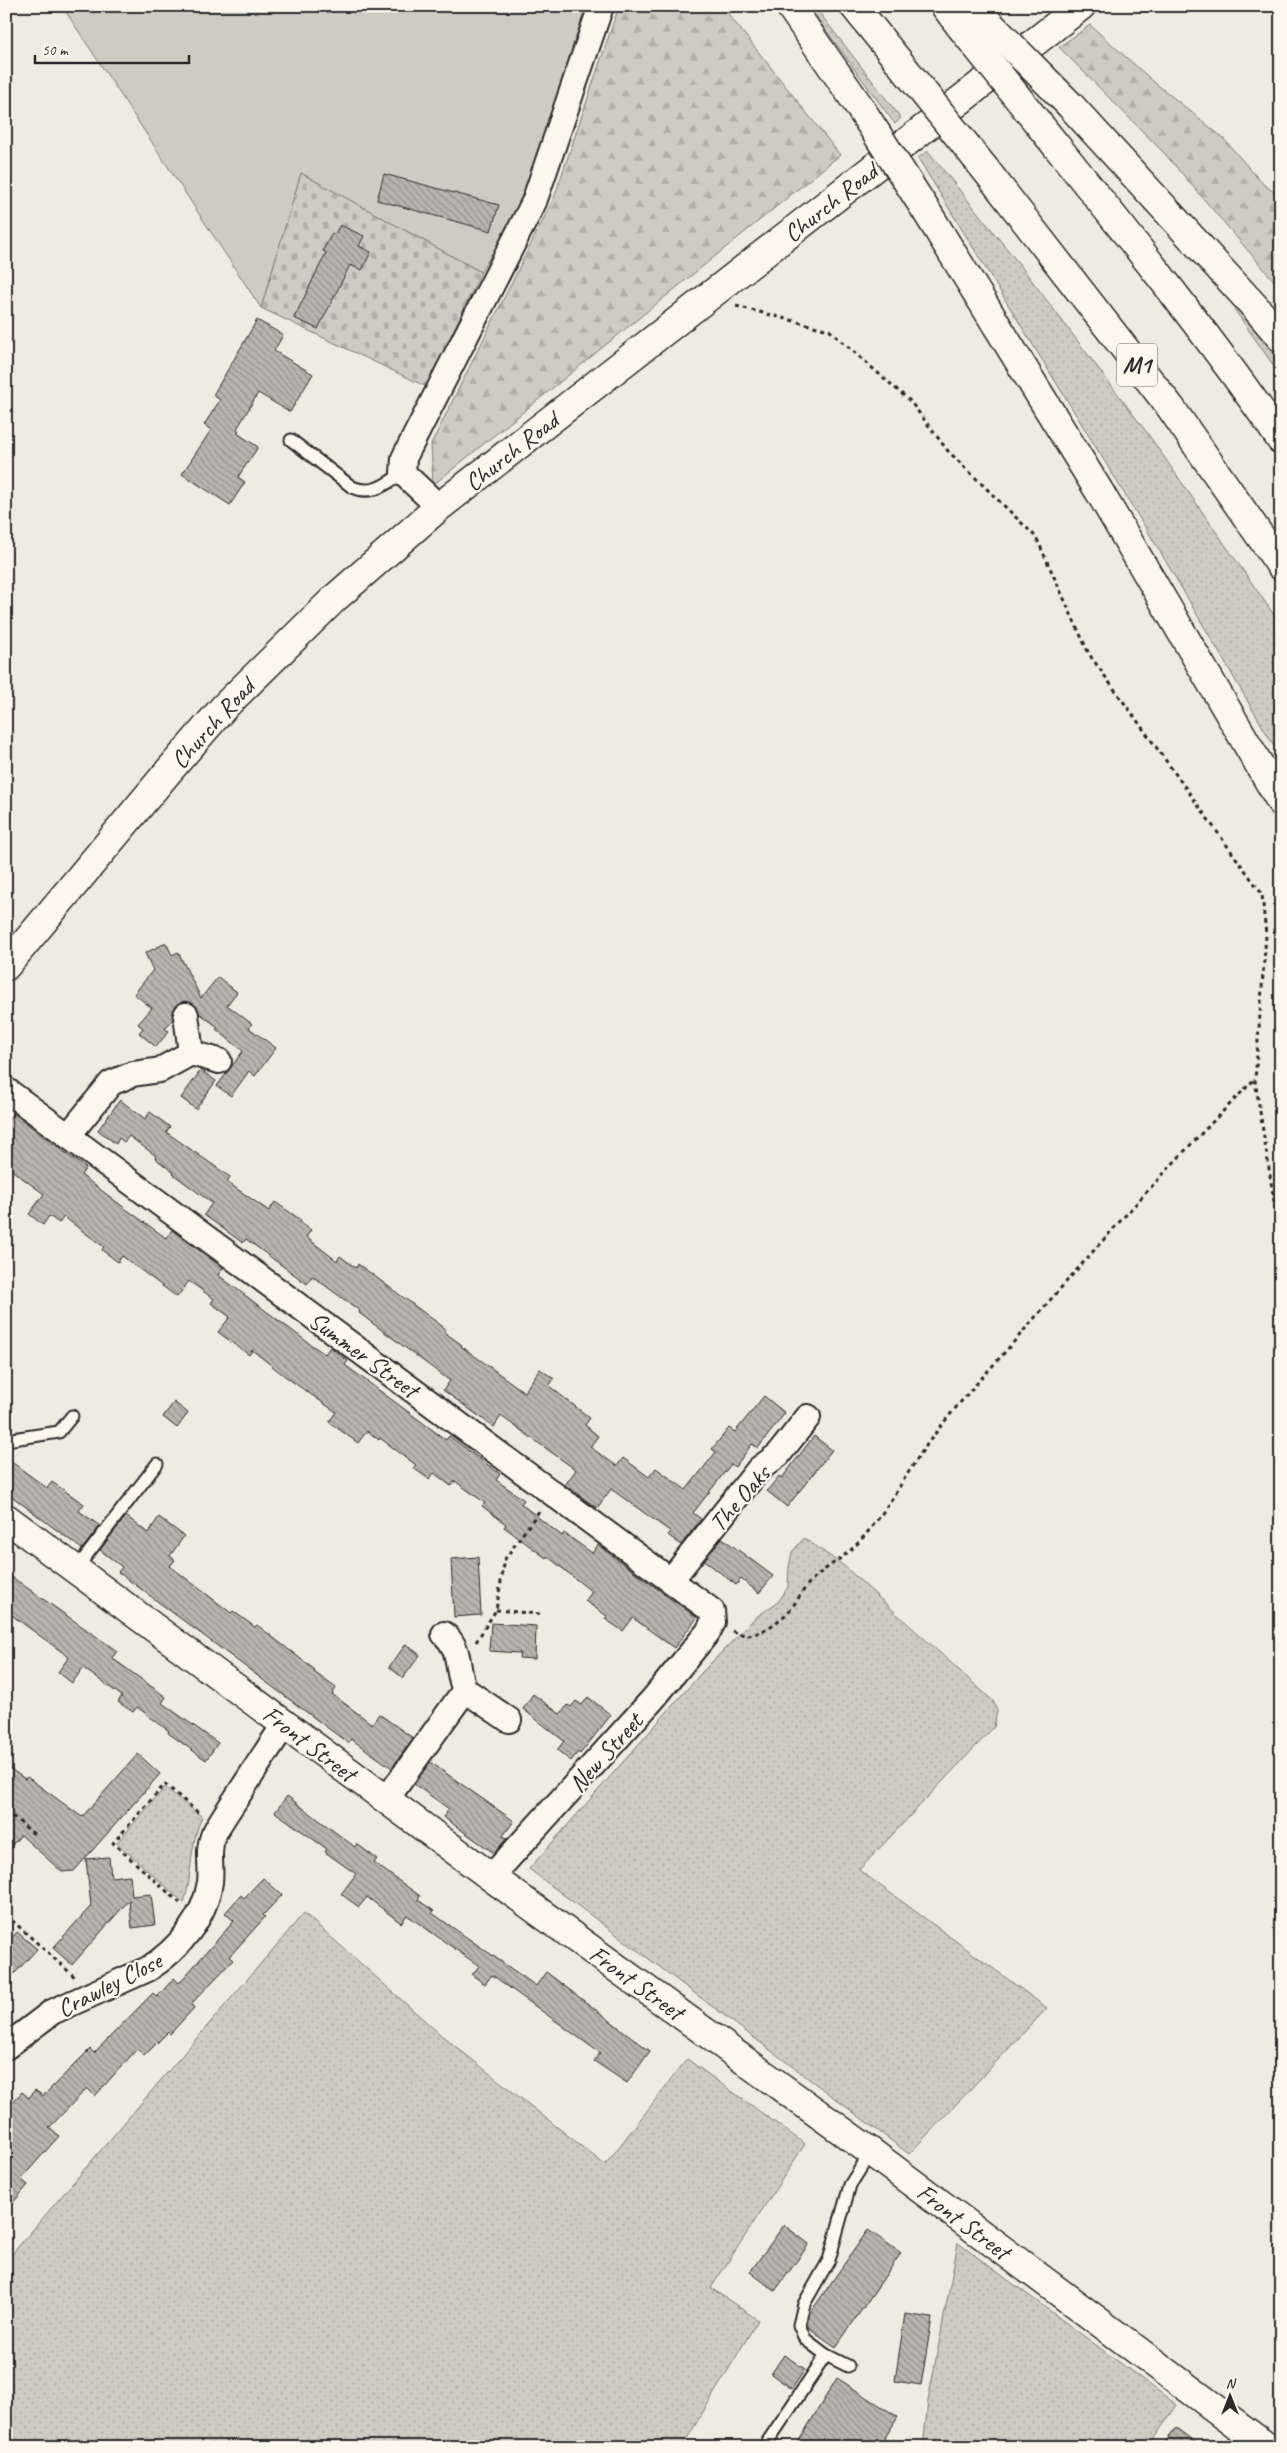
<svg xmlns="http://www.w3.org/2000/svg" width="1287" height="2453" viewBox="0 0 1287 2453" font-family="Caveat,sans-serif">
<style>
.grass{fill:url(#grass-dots);stroke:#7c7b76}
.forest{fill:url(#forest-firs);stroke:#7c7b76}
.cemetery{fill:url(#cemetery-stones);stroke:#7c7b76}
.park{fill:#cecbc2;stroke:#7c7b76}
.building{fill:url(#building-back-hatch);stroke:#2b2b2b}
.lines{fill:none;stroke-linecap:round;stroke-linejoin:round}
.lane-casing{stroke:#2b2b2b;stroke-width:15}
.street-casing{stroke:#2b2b2b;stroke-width:28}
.secondary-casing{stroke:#2b2b2b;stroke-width:31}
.highway-casing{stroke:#2b2b2b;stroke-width:31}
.path{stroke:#2b2b2b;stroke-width:3;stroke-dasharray:4 4;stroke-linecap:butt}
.lane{stroke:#fbf7ec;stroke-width:11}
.street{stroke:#fbf7ec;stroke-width:24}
.secondary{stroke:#fbf7ec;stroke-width:28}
.highway{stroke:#fbf7ec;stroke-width:28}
.highway-bridge-casing{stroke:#2b2b2b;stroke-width:31;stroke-linecap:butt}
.highway-bridge{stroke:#fbf7ec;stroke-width:28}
.labels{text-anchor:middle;stroke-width:4.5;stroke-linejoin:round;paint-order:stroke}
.shield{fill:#fbf7ec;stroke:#696865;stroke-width:1}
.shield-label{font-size:24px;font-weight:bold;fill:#2b2b2b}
.street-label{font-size:25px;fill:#2b2b2b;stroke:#fbf7ec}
</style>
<defs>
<pattern id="grass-dots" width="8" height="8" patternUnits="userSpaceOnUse" patternTransform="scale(1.25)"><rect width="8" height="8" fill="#cecbc2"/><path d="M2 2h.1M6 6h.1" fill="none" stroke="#b1aea7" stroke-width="1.8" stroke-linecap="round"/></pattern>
<pattern id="forest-firs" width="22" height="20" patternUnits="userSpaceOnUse" patternTransform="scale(1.25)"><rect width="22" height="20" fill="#cecbc2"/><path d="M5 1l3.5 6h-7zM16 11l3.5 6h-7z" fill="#b1aea7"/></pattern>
<pattern id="cemetery-stones" width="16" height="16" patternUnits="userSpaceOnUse" patternTransform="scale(1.25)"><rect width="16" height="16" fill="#cecbc2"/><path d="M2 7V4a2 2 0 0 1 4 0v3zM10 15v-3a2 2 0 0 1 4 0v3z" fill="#b1aea7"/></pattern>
<pattern id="building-back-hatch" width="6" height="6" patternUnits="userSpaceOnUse" patternTransform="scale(1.25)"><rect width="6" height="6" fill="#b8b5ae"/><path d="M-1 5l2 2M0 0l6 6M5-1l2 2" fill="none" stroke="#96938e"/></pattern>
</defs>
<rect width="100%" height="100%" fill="#eeebe0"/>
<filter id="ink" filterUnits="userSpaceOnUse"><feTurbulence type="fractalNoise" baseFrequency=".02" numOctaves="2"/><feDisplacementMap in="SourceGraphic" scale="10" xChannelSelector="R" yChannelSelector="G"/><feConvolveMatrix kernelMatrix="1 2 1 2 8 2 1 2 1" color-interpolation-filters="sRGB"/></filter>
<g filter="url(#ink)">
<g class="grass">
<polygon points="808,6 814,6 901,118 895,124"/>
<polygon points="928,151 1020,265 1148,434 1281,625 1281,758 1161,553 918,158"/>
<polygon points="1236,308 1281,361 1281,376 1234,309"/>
<polygon points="804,1538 844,1566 993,1701 997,1711 994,1727 859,1870 1047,2008 909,2154 529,1869 703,1671 755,1618 779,1601 788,1587 789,1567 792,1552"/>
<path d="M165 1787 202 1817C189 1845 193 1874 184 1903L117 1843Z"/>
<polygon points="304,1913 441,2035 605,2165 687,2059 805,2144 711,2288 758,2320 682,2447 6,2447 6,2261"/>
<polygon points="958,2243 1177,2405 1148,2447 923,2447 928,2401"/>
</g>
<g class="forest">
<polygon points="619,6 722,6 840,155 433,485 431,444 554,198"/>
<polygon points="1090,25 1154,82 1222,137 1263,184 1281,197 1281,289 1165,154 1059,47"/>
</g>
<polygon class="cemetery" points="301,173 481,272 427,387 261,308"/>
<polygon class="park" points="62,6 586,6 522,202 481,272 301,173 261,308"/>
<g class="building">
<polygon points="384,174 499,205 491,231 377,200"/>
<polygon points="340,225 364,236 359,246 371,252 362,270 350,265 318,329 294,318 326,253 323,251 332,233 335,234"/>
<polygon points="257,320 283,335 274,351 313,374 290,412 258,393 237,429 239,431 237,433 258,447 238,477 245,482 230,505 182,474 211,430 204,425 220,400 213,395"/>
<polygon points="166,943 172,955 178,952 201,998 218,977 237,992 227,1005 252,1024 249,1028 276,1048 255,1076 249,1071 231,1096 217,1086 243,1051 216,1029 218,1027 199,1013 192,1003 185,1001 177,1004 173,1010 173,1019 165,1029 169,1031 156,1047 139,1033 143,1028 138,1024 152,1008 134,994 153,970 145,953"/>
<polygon points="201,1070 216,1081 196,1109 181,1098"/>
<polygon points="120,1100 145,1119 150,1112 170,1127 166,1132 230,1177 227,1182 269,1211 275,1202 301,1220 300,1222 311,1230 306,1237 337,1261 340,1256 356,1268 358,1264 446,1329 444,1332 462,1345 461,1346 524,1392 540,1369 554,1379 549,1386 590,1418 585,1425 598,1436 590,1447 617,1466 623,1458 649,1477 656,1468 686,1490 716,1452 712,1449 729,1428 735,1432 764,1396 785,1413 758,1448 752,1444 735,1467 731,1464 693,1513 701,1519 681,1545 668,1535 671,1532 611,1489 597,1508 565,1485 576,1470 501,1416 494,1427 443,1390 450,1381 359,1313 360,1311 312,1276 307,1284 246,1239 243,1243 204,1215 212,1203 173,1174 174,1173 155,1158 156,1156 129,1136 124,1142 119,1138 116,1144 98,1130"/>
<polygon points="13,1113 86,1168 81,1175 126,1209 166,1238 172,1230 223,1268 218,1275 310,1344 325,1354 330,1347 348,1361 345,1365 446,1440 449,1436 500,1474 496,1480 524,1500 521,1504 562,1536 564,1533 592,1553 598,1545 697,1618 674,1648 633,1618 623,1631 605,1619 607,1616 585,1601 592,1592 547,1556 546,1558 504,1527 506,1524 482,1506 485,1503 455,1481 451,1486 434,1473 429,1479 413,1468 416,1465 380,1438 379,1440 367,1431 358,1443 329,1422 336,1412 286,1377 252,1350 249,1355 218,1332 230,1317 211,1303 214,1299 189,1281 177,1297 122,1256 118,1262 102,1250 104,1247 64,1217 59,1223 49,1216 43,1225 29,1214 44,1194 6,1166 6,1123"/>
<polygon points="174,1402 188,1413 177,1428 163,1417"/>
<polygon points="814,1436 832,1450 787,1507 767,1491 779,1476 782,1478"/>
<polygon points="6,1458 47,1488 52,1482 84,1504 79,1511 100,1526 82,1549 6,1492"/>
<polygon points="126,1516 148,1533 159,1517 184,1536 170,1556 175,1560 170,1566 231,1613 233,1611 255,1627 257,1625 315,1670 314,1672 336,1688 332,1694 372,1724 379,1714 413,1738 392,1768 351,1739 348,1743 118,1572 122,1567 100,1550"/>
<polygon points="722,1538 773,1576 759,1593 741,1579 736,1585 704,1560"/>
<polygon points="478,1557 481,1615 454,1617 451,1559"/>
<polygon points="6,1573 117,1651 112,1658 166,1697 162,1703 218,1743 206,1760 168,1733 169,1731 137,1707 133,1712 118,1702 122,1696 83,1668 72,1683 58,1672 69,1657 6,1611"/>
<polygon points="491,1623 536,1626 535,1659 519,1658 520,1653 489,1651"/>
<polygon points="406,1644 420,1655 403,1678 389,1667"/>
<polygon points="533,1694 560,1714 568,1705 571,1707 576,1701 582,1705 588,1697 611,1715 580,1754 578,1752 571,1761 557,1750 564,1741 523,1709"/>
<polygon points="138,1754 160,1774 74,1871 62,1872 21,1835 6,1852 6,1766 25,1779 27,1777 82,1817"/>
<polygon points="430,1762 514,1821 503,1836 507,1838 494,1853 443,1817 449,1809 414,1784"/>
<polygon points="287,1796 355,1847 357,1844 377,1859 374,1863 420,1896 418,1900 434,1911 432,1913 536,1986 546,1972 650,2051 627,2083 594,2061 600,2053 492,1975 485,1984 472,1975 479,1966 407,1915 401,1923 367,1897 359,1907 341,1894 356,1874 325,1852 327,1849 275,1812"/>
<polygon points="109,1857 111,1877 130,1875 132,1896 151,1894 155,1925 132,1928 129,1900 72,1965 53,1948 91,1906 86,1859"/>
<polygon points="263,1878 282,1895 263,1915 265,1917 229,1957 233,1960 191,2004 194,2008 170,2034 168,2032 144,2056 137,2049 95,2096 87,2088 49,2128 59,2136 21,2179 28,2185 6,2211 6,2109 22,2092 29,2098 35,2090 43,2096 90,2049 94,2053 153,1993 157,1997 174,1978 179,1983 234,1921 225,1913 241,1895 244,1898"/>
<polygon points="17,1932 37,1949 6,1983 6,1944"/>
<polygon points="784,2225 809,2244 775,2291 750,2272"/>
<polygon points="868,2230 901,2253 836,2347 809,2328 807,2324 810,2313"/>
<polygon points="905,2314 932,2318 921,2385 895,2381"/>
<polygon points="784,2355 805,2369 792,2389 771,2374"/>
<polygon points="837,2378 898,2417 879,2447 795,2447"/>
<polygon points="1176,2428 1202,2447 1162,2447"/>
</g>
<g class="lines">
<g class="lane-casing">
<g id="lane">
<path d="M291 440 352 487C373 496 386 484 403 473"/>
<polyline points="6,1440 59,1432 72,1416"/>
<polyline points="76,1569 157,1464"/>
<polyline points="848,2366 826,2355 805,2339 799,2325 804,2304 829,2260 850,2185 871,2152"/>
<polyline points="764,2447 826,2355"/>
</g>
</g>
<g class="street-casing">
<g id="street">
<polyline points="439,507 403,473 404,458 534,202 601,6"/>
<polyline points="186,1015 191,1053"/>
<polyline points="6,1090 712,1611 713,1622 708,1632 653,1699 491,1877"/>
<polyline points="68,1136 111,1083 133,1074 160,1070 191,1053 219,1061"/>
<polyline points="671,1580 759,1469 778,1455 808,1417"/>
<polyline points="465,1690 509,1720"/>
<path d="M386 1800 465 1690C455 1669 463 1651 444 1634"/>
<path d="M6 2047 52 2012 148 1969C178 1950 205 1918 210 1882 212 1866 207 1851 213 1836 220 1821 230 1808 239 1794 254 1771 269 1747 285 1724"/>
</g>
</g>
<g class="secondary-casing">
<g id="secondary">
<polyline points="6,966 167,773 225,706 335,598 439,507 1081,6"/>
<polyline points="6,1518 491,1877 871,2152 1267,2447"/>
</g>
</g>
<g class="highway-casing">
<g id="highway">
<polyline points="790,6 857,103"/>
<polyline points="854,6 904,68"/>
<polyline points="945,6 961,27"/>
<polyline points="1070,105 1255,307 1281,338"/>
<path d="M1042 128C1124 230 1207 332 1281 440"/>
<polyline points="985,169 1171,408 1281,566"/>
<polyline points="927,212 1099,491 1281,802"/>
</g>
</g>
<g class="path">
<polyline points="736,306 829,330 910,401 948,451 1036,537 1089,654 1262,894 1266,935 1255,1080 1281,1245"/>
<polyline points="496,1610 540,1614"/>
<path d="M732 1631C753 1641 768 1629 784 1616 796 1606 801 1590 813 1579 826 1567 842 1559 855 1546 888 1513 906 1471 934 1435 962 1398 995 1364 1025 1329 1099 1244 1174 1159 1254 1080"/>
<polyline points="476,1642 496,1610 505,1559 539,1511"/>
<polyline points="6,1811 34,1834"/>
<polyline points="180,1903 113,1843 165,1784 201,1815"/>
<polyline points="6,1915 76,1978"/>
</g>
<use href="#lane" class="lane"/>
<use href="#street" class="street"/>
<use href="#secondary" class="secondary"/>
<use href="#highway" class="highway"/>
<g class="highway-bridge-casing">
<g id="highway-bridge">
<polyline points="979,13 1070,105"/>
<polyline points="961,27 1042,128"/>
<polyline points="904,68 985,169"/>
<polyline points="857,103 927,212"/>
</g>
</g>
<use href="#highway-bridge" class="highway-bridge"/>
</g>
</g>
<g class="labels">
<rect class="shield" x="1117" y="343.5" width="40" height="43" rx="4"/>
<g class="shield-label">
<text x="1137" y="373">M1</text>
</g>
<g class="street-label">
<text transform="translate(830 202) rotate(-38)" y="9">Church Road</text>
<text transform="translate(511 451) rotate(-38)" y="9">Church Road</text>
<text transform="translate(212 723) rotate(-48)" y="9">Church Road</text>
<text transform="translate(364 1354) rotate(36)" y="9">Summer Street</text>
<text transform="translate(739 1498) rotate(-49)" y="9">The Oaks</text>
<text transform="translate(310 1743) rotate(37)" y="9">Front Street</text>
<text transform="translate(605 1752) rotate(-48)" y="9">New Street</text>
<text transform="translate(637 1982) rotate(36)" y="9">Front Street</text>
<text transform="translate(109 1984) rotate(-27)" y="9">Crawley Close</text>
<text transform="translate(964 2221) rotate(37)" y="9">Front Street</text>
</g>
</g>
<rect width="1287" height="2453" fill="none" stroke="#fbf7ec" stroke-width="25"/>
<rect x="12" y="12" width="1262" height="2428" fill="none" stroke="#2b2b2b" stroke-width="2" filter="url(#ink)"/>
<g transform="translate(1230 2396)" stroke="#fbf7ec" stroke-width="4" paint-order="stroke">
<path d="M0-4L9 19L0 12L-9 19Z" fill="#2b2b2b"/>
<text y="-8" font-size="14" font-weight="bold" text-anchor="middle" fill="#2b2b2b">N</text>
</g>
<path d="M35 55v8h154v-8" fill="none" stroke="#2b2b2b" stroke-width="2.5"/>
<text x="42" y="55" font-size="15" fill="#2b2b2b" stroke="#fbf7ec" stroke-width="4" paint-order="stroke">50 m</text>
</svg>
